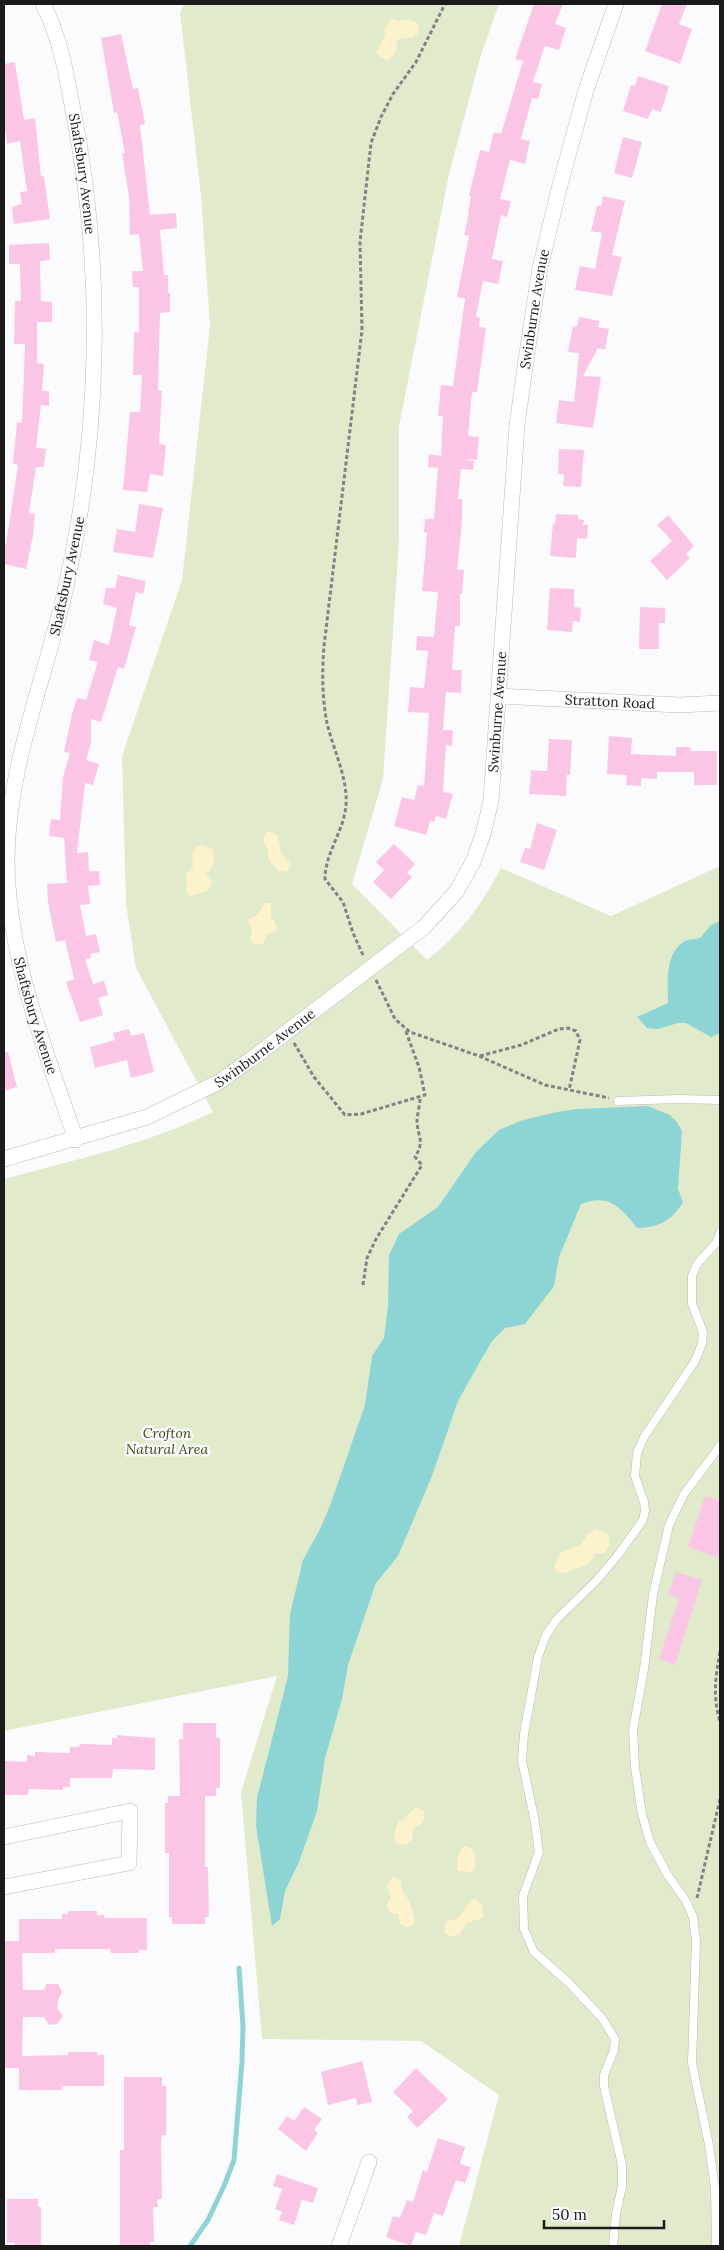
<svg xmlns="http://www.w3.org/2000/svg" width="724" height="2250" viewBox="0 0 724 2250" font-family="Lora,serif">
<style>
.green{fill:#e1ebcb}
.sand{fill:#fcf2cc}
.water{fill:#8dd5d5}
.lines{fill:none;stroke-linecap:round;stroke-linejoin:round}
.stream{stroke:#8dd5d5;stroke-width:5}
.building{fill:#fbc6e6}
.lane-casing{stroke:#b9b9bc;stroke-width:9}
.street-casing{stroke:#b9b9bc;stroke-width:16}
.path{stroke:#828284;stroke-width:3;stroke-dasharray:4 2.5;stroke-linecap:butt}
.lane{stroke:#fff;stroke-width:8}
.street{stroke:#fff;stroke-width:15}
.labels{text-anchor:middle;stroke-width:5;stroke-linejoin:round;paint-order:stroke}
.street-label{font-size:14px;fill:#1b1b1c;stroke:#fbfbfe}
.park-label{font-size:14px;font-style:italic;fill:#3a470d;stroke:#fbfbfe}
</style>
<rect width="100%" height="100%" fill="#fbfbfe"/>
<path class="green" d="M184 4H499L481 55 449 174 399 426V542L383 779 352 884 427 960C460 935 482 904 501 868L611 916 720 866V2246H459L499 2095 421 2041 262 2039 241 1792 277 1676 4 1731V1179C74 1160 147 1144 213 1112L136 968 126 904 122 756 182 580 210 326 201 196 180 12Z"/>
<g class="sand">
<path d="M392 18 397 21C407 19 412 18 419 26L418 33 413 38H402L397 41C397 50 396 54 388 60L381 58 376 53 386 34 383 31Z"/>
<polygon points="271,831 278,836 281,853 291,864 288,871 279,872 268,859 268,850 263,840 266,832"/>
<path d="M201 845 212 848C216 859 215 865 206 874L212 882 208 891 190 896 187 892 186 874 193 867C193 857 189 850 201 845Z"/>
<polygon points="265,903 271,903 271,917 276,924 276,930 267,935 263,944 253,944 250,938 252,931 248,920 258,914"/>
<path d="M596 1529 607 1533C611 1541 610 1546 604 1553H595C589 1570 579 1565 566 1573L556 1572 554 1567 560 1553 581 1545 587 1535Z"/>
<polygon points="416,1807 424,1811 425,1816 422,1824 413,1829 412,1840 405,1845 397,1844 394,1836 398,1822 404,1819"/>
<path d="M466 1846C477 1850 475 1858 475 1868L471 1872 458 1871 457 1860 461 1849Z"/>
<polygon points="393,1877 401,1881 402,1891 409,1900 415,1921 412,1926 407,1927 400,1924 398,1914 390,1913 386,1905 391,1898 387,1885"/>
<polygon points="475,1899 482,1905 483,1918 466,1923 460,1935 449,1936 444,1932 446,1922 458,1918 470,1901"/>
</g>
<g class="water">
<path d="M720 921V1033L711 1037 686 1023H678L658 1029 647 1028 637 1017 668 1003C668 984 664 953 685 941 688 939 695 940 700 938L711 925Z"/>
<path d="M648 1106 670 1115 677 1122 682 1131 678 1189 683 1202C672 1221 658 1228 637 1228 621 1207 608 1193 581 1204L559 1257 554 1286 525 1324 505 1328 492 1341 481 1360 458 1401 432 1476 398 1556 376 1583 348 1665 342 1699 325 1758 317 1811 299 1862 285 1891 280 1919 272 1926 256 1826 257 1798 288 1676 290 1614 303 1560 321 1527 331 1503 365 1405 372 1356 384 1338 388 1306 389 1255 399 1234 438 1207 476 1152 499 1130 520 1121 552 1113 576 1109Z"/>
</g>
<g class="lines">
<polyline class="stream" points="190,2246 208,2220 224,2186 234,2160 242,2062 243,2026 239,1968"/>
</g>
<g class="building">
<polygon points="534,4 563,4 555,24 566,28 559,50 545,46 533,82 542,84 538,99 532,98 521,139 530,141 525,164 510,160 500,199 511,201 507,217 501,215 492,259 503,261 498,284 483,281 476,317 480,318 479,327 486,328 477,392 472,392 468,436 479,437 477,460 462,459 474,461 473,470 461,469 458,499 462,499 462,523 457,569 464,570 462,594 460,594 460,626 455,626 452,670 462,670 461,693 446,692 443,730 453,730 452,746 446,745 443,792 453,794 446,819 436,816 434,822 430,821 426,835 394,826 402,797 414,800 418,785 424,786 429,713 408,712 410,687 424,688 428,651 416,650 417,636 434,637 438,592 422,591 427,533 424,532 425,519 434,519 438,468 428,467 429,454 441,456 443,416 438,416 441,385 453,386 465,299 457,297 469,236 464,235 469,213 468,213 471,197 469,196 480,150 489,152 494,132 501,134 523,61 515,59"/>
<polygon points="662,4 687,4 679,24 692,29 680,64 645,51"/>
<polygon points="121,34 133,89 138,88 145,124 140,125 150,215 176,213 177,228 160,230 164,275 168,275 168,293 170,293 170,312 160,313 158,390 162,391 159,444 166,445 163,476 150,474 147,492 123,490 130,412 140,412 142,375 133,375 134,332 139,333 139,287 133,287 132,271 143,271 139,234 130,235 129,197 122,154 125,153 117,112 114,113 101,38"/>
<polygon points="15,62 24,120 35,118 41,176 44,176 50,219 14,224 12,207 22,204 20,192 27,191 20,141 7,144 4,121 4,64"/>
<polygon points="638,76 669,86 661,112 652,109 648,119 623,111 631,85 635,86"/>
<polygon points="623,137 642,142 632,178 614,173"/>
<polygon points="603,196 625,201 612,255 622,257 612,296 575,290 580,266 595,269 602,233 591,231 597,206 601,206"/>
<polygon points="49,243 50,260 40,261 41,301 52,302 52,322 37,322 37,363 44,364 42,391 49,391 49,406 41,405 36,448 46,449 44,467 36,467 29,513 35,514 33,536 26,569 4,564 4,543 6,544 18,465 13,464 17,422 22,423 25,344 14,344 15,301 21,301 20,264 9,264 9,245"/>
<polygon points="579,317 600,321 598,327 609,329 605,350 598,348 583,376 601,377 593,428 556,423 559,400 574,402 579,353 568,352 573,326 577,327"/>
<polygon points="559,449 584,450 581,487 563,486 564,474 558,474"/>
<polygon points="139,504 163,508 153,558 113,552 117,529 135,532"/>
<polygon points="556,514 578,515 578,519 584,520 583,525 588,525 587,539 577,538 576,558 550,556 553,523 555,524"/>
<polygon points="668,515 694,546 686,554 690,558 667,580 650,561 672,541 657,525"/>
<polygon points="118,575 146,581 143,594 136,592 129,625 136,627 124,669 118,667 101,722 91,719 91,742 86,760 99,764 93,785 85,783 77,853 88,852 89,871 99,871 100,885 88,886 90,904 80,905 86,936 96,934 100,952 90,954 91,958 85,959 93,984 104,981 108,995 98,998 103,1015 80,1022 66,982 74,979 65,940 56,942 48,903 47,884 67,883 64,838 49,836 51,819 60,820 63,777 70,753 64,752 72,714 77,698 86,700 98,662 89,660 94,640 109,645 117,608 103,604 106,588 115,588"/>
<polygon points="550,588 574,589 574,607 581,608 580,622 573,621 572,632 547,630"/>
<polygon points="640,607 665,608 665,623 659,623 659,649 639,649"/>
<polygon points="609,736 632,738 631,754 676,756 676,747 690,747 691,751 717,751 717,785 694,785 694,772 657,772 657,779 641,778 641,786 626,785 627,775 607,774"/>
<polygon points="549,739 572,740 570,775 567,775 566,796 529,794 531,770 547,771"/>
<polygon points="537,823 557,830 544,870 520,862 525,848 530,849"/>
<polygon points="394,844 415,864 407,873 412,877 391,899 373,882 384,870 376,862"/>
<polygon points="129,1029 131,1036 144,1033 154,1072 131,1078 127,1060 95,1068 90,1047 115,1040 113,1033"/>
<polygon points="8,1052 17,1087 4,1091 4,1053"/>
<polygon points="705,1496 720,1501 720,1558 688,1547"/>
<polygon points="676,1572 702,1580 675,1665 659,1659 679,1598 668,1595"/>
<polygon points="183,1723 216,1723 216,1738 220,1738 220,1788 216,1788 216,1796 205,1796 205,1867 208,1867 209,1917 205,1917 205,1924 172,1924 172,1917 169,1917 169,1853 165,1853 165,1803 168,1803 168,1796 180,1796 179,1739 183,1739"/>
<polygon points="117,1735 155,1738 155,1770 113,1769 112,1778 70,1778 70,1787 63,1787 63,1790 29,1789 28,1795 4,1795 4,1761 27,1762 27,1755 35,1756 35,1752 70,1753 70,1747 79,1747 80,1744 112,1745 112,1738 117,1738"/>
<polygon points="68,1911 97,1911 97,1915 104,1915 104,1918 147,1918 147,1950 139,1950 139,1953 111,1953 110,1949 55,1949 55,1953 22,1953 23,1990 44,1990 46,1984 58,1984 62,1992 58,2000 57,2008 63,2016 57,2024 49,2025 44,2017 23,2017 22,2056 68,2055 68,2052 97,2052 97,2055 104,2055 104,2086 62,2086 62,2090 19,2090 19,2068 4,2068 4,1941 19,1941 19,1919 62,1919 62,1914 68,1914"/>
<polygon points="362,2061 372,2102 357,2105 356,2098 328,2105 321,2072"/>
<polygon points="416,2068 448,2099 417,2128 407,2117 413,2111 393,2092"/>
<polygon points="124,2077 162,2077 162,2086 166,2086 166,2135 162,2135 161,2142 162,2199 157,2199 158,2207 153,2207 154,2242 150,2242 150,2246 120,2246 120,2150 124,2150"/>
<polygon points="304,2107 322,2119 314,2130 318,2133 306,2151 278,2129 287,2116 294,2121"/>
<polygon points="438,2138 465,2147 460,2164 471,2167 465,2183 456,2180 443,2216 434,2213 426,2235 416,2232 411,2246 386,2237 393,2216 400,2218 407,2200 413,2202 423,2170 427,2172"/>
<polygon points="277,2174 318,2188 313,2203 302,2200 294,2225 279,2220 282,2212 275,2209 282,2189 273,2186"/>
<polygon points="7,2199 38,2199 38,2207 41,2207 41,2246 15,2246 15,2243 7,2243"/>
</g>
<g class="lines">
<g class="lane-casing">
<g id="lane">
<polyline points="618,1101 678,1099 720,1100"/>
<polyline points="613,2246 616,2214 622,2186 622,2165 604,2086 604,2075 614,2050 615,2039 602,2018 568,1982 534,1952 524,1929 523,1896 539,1852 534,1817 522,1761 524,1734 538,1657 546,1635 557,1619 596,1581 618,1555 643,1520 645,1510 644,1502 635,1476 637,1453 644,1437 695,1361 702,1344 703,1332 692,1304 692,1276 697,1264 716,1243 720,1233"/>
<polyline points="716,2246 715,2188 709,2145 692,2063 696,1941 693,1917 686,1901 667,1874 650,1842 642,1814 635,1767 633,1730 644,1669 653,1595 669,1525 684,1494 720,1446"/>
</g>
</g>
<g class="street-casing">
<g id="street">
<path id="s1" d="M43 4C60 37 66 73 73 110 104 267 101 434 65 591 45 679 8 766 7 858 7 956 45 1048 76 1140"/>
<path id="s2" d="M499 696 679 705 720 703"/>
<path id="s3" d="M4 1159 147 1117 219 1082 250 1060 424 927 456 892 473 862 483 834 491 801 517 425 527 353 540 268 560 185 586 90 616 4"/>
<polyline points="4,1837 130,1811 129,1863 4,1887"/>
<polyline points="339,2246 369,2162"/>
</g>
</g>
<g class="path">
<path d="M363 955 353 933 343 902 325 879C325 853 344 831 346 805 348 778 333 749 327 723 322 698 322 672 324 646L362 330 360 242 371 143 381 117 393 94 416 62 445 4"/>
<polyline points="376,980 395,1019 410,1032 479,1056 545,1085 609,1098"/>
<polyline points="294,1043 314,1077 345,1115 361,1114 425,1095 419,1067 405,1029"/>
<polyline points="480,1056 521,1045 559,1029 568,1028 576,1031 580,1040 569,1090"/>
<path d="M363 1285 367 1258 376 1239 422 1165 415 1157C425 1141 418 1138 417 1122 417 1115 420 1105 420 1098"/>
<path d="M720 1652C715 1678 713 1697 720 1722"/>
<polyline points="697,1898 720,1799"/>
</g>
<use href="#lane" class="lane"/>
<use href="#street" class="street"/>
</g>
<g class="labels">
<g class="street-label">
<text dy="5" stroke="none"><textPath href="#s1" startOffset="175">Shaftsbury Avenue</textPath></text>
<text dy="5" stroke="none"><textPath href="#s3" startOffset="1126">Swinburne Avenue</textPath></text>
<text transform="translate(67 576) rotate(-78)" y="5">Shaftsbury Avenue</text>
<text dy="5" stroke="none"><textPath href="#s2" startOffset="111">Stratton Road</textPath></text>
<text dy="5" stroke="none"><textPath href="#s3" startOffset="721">Swinburne Avenue</textPath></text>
<text dy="5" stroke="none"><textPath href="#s1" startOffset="1030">Shaftsbury Avenue</textPath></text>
<text dy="5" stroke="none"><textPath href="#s3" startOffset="286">Swinburne Avenue</textPath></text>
</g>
<g class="park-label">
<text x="167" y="1438">Crofton<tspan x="167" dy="16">Natural Area</tspan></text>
</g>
</g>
<rect width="724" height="2250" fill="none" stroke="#1b1b1c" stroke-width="10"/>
<path d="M544 2220v8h120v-8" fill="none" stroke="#1b1b1c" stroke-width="2.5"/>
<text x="552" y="2220" font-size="15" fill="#1b1b1c" stroke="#fbfbfe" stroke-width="4" paint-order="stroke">50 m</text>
</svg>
